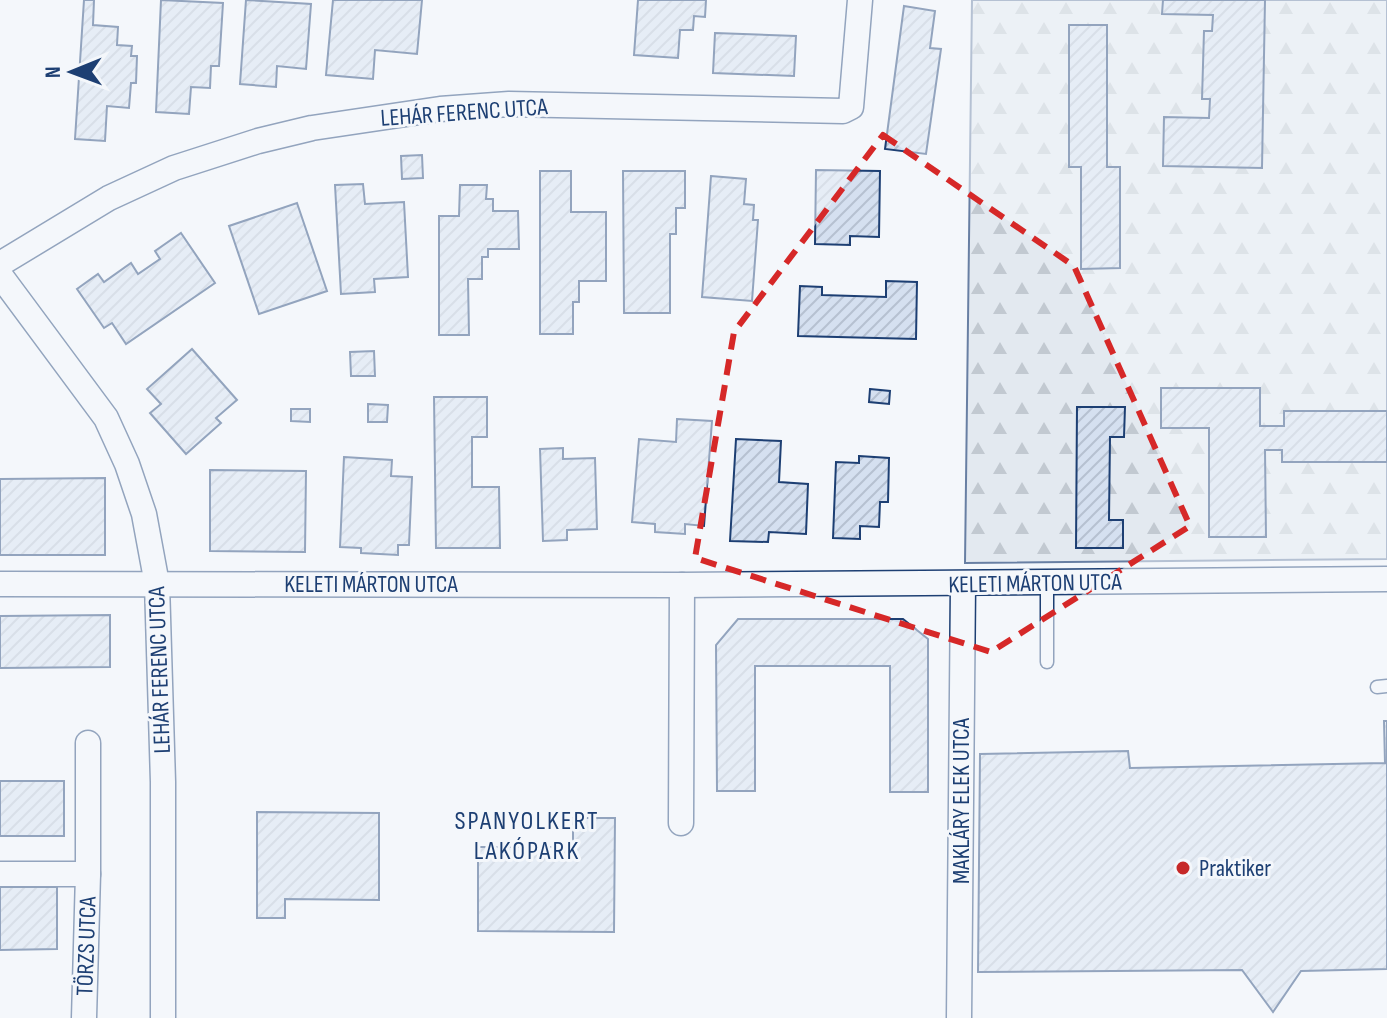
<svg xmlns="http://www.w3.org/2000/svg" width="1387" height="1018" viewBox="0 0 1387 1018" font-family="'Sofia Sans Condensed',sans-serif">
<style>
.forest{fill:url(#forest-firs);stroke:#687fa3;stroke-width:2}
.building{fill:url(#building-hatch);stroke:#1d3f73;stroke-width:2}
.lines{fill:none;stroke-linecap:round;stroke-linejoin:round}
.service-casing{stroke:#1d3f73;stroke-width:15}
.minor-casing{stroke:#1d3f73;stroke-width:27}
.service{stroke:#f4f7fb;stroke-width:12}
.minor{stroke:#f4f7fb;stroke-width:24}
.marked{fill:none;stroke:#d62828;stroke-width:6;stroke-dasharray:16 10;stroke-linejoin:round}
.poi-dot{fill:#c62828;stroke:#f4f7fb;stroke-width:3}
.labels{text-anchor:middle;stroke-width:6;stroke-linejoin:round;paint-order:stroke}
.street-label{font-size:24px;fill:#1d3f73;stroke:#f4f7fb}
.poi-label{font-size:24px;fill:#1d3f73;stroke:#f4f7fb;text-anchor:start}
.neighbourhood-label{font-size:26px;letter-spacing:2px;fill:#1d3f73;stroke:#f4f7fb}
</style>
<defs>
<pattern id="forest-firs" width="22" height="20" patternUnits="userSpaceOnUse" patternTransform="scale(2)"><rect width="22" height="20" fill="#e3e9f0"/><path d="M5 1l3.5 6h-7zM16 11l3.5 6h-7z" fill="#c2c9d1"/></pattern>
<pattern id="building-hatch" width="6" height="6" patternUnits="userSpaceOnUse" patternTransform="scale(2)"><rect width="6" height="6" fill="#d5e0f0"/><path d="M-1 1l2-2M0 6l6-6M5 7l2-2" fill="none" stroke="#b6c1d1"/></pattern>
</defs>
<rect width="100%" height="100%" fill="#f4f7fb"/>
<polygon class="forest" points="972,0 1387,0 1387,559 965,563"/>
<g class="building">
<polygon points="84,0 94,0 93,25 118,27 117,45 132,46 131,56 137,56 136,83 131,83 129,108 107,106 105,141 75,139"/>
<polygon points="161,0 223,3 219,66 211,66 210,88 191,87 189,114 156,112"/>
<polygon points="246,0 311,4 306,69 277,66 276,87 240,84"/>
<polygon points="333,0 422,0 417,54 375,50 373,79 326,75"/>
<polygon points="638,0 706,0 705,17 694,16 693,30 680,30 678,58 634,55"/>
<polygon points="1163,0 1265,0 1262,168 1163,166 1164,117 1209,118 1210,99 1202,99 1204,31 1212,31 1213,15 1162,14"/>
<polygon points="904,6 935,11 930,48 941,49 926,154 885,149"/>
<polygon points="1069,25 1107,25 1107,167 1120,167 1120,268 1081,269 1081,167 1069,167"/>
<polygon points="715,33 796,36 794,76 713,73"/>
<polygon points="422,155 423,178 402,179 401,156"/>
<polygon points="816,170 880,171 879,237 850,236 850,245 815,244"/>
<polygon points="540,171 571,171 571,212 606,212 606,281 579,281 579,302 573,302 573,334 540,334"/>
<polygon points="623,171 685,171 685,208 676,208 676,234 670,234 670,313 624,313"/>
<polygon points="711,176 746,179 744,204 754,205 753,220 758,220 752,301 702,297"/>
<polygon points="363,184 365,204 404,202 408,277 374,279 375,292 341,294 335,185"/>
<polygon points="460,185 487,185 486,199 493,199 493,211 518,211 519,249 488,249 488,257 482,257 482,279 468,279 469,335 439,335 439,216 459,216"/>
<polygon points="297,203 327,291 259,314 229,226"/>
<polygon points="181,233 215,283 126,344 112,323 104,328 77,289 98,274 104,282 131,263 138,274 160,259 155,251"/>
<polygon points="886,281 917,282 916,339 798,336 800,286 822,287 822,295 886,297"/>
<polygon points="192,349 237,400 216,418 221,423 186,454 150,413 161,404 147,389"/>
<polygon points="374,351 375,376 351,376 350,352"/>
<polygon points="1161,388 1260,388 1260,426 1284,426 1284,411 1387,411 1387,462 1282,462 1282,450 1265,450 1266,537 1209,537 1209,428 1161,428"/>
<polygon points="870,389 890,391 889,404 869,402"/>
<polygon points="434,397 487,397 487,437 472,437 472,487 499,487 500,548 436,548"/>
<polygon points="368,404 388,405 387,422 368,422"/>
<polygon points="1077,407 1125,407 1124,437 1110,437 1109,520 1123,520 1123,548 1076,548"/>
<polygon points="291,409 310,409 310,422 291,421"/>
<polygon points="677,419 712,421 704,526 685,524 685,534 655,532 655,524 632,522 639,439 676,442"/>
<polygon points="736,439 781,441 779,482 808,484 806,534 769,532 768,542 730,541"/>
<polygon points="563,448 563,459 595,458 597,529 567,530 567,540 543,541 540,449"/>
<polygon points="859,456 889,458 888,502 880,502 879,527 860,526 860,539 833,538 836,462 859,463"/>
<polygon points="344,457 392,460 391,476 412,477 409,545 398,545 398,555 361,553 361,548 340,547"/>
<polygon points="210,470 306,471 305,552 210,551"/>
<polygon points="105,478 105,555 0,555 0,479"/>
<polygon points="110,615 110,667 0,668 0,616"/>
<polygon points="738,619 903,619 928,639 928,792 890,792 890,666 755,666 755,791 717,791 716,645"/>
<polygon points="1384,721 1387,721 1387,969 1301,971 1273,1012 1242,970 978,972 980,754 1128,751 1130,768 1385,763"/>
<rect x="0" y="781" width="64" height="55"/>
<polygon points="257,812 379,813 379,900 285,899 285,918 257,918"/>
<polygon points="573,818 615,818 614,932 478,931 478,847 573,847"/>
<polygon points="0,887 57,887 57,949 0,950"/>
</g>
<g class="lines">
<g class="service-casing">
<g id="service">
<polyline points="1047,583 1047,662"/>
<polyline points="1377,687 1387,686"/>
</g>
</g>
<g class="minor-casing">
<g id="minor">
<polyline points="0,264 109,198 174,168 258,141 312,128 440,109 509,104 843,111 851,107 860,0"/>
<polyline points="0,275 106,418 127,464 144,514 157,584 163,782 163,1018"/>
<polyline points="0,584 682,585 1387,579"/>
<polyline points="681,823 682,585"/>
<polyline points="0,874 88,874 88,743"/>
<polyline points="84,1018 88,874"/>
<polyline points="959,1018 963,584"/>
</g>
</g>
<use href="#service" class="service"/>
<use href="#minor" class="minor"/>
</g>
<path d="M0 0H1387V1018H0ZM883 135 1074 266 1190 526 991 652 695 558 734 332Z" fill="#f4f7fb" fill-opacity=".55" fill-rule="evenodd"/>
<path class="marked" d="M883 135 1074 266 1190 526 991 652 695 558 734 332Z"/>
<circle class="poi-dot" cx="1183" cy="868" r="8"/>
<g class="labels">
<g class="street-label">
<text transform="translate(464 112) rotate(-4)" y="8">LEHÁR FERENC UTCA</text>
<text transform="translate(1035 583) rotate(-1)" y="8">KELETI MÁRTON UTCA</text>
<text x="371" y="592">KELETI MÁRTON UTCA</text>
<text transform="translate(159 670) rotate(-92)" y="8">LEHÁR FERENC UTCA</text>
<text transform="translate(961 801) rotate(-90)" y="8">MAKLÁRY ELEK UTCA</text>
<text transform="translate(86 946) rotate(-88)" y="8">TÖRZS UTCA</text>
</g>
<g class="poi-label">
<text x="1199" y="876">Praktiker</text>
</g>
<g class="neighbourhood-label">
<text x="527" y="829">SPANYOLKERT<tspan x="527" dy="30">LAKÓPARK</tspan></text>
</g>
</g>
<g transform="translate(72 72) rotate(269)" stroke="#f4f7fb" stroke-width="6" paint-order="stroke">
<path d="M0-6L14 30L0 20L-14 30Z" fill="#1d3f73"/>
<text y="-12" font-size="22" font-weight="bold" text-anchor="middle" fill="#1d3f73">N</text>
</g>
</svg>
